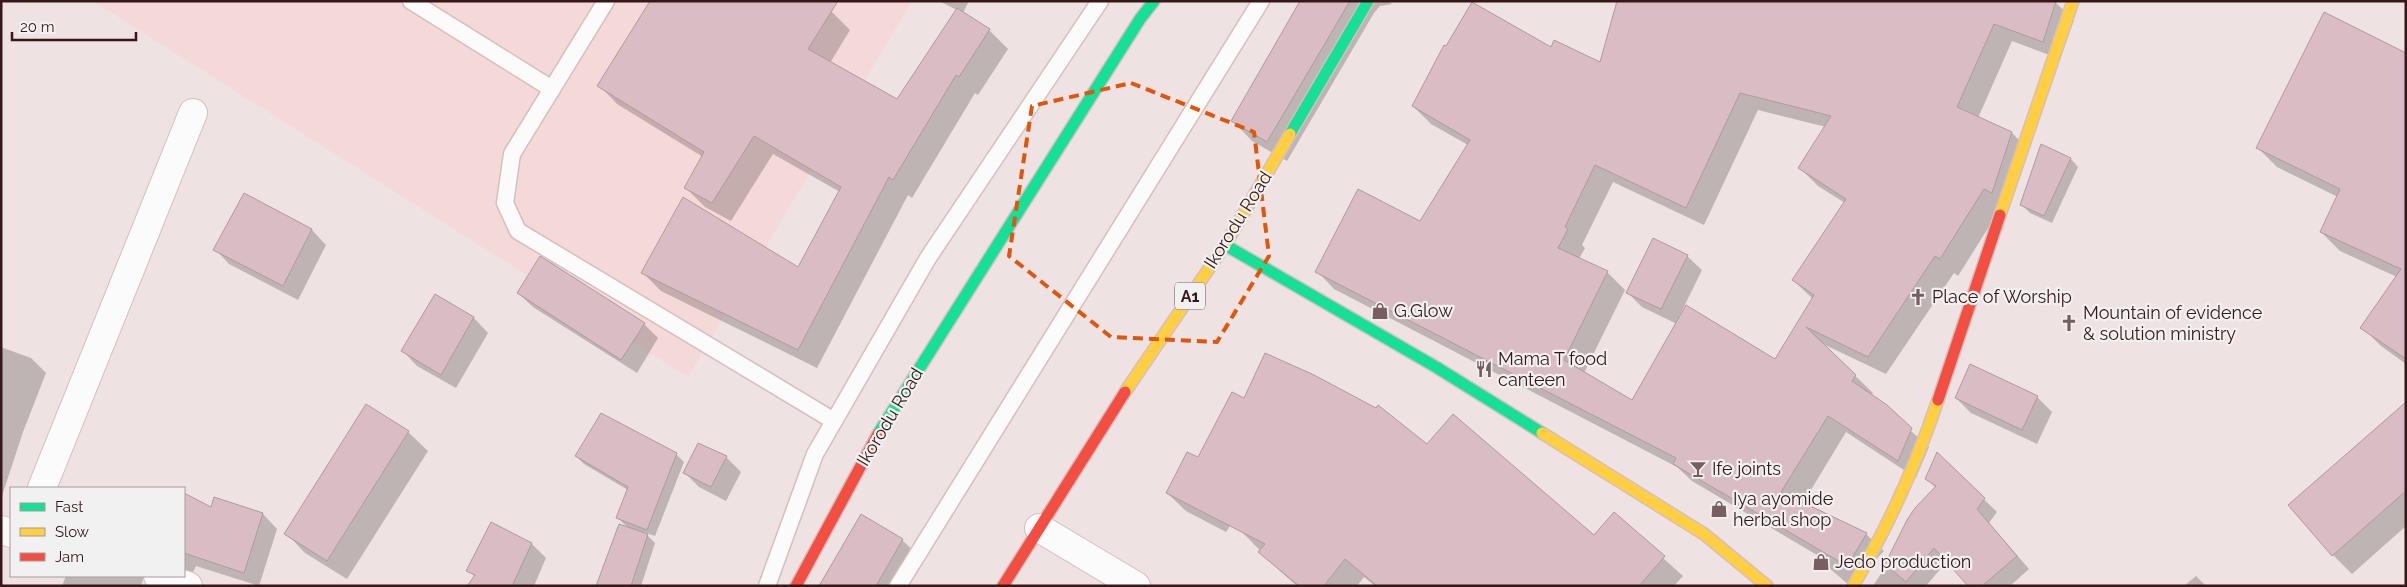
<svg xmlns="http://www.w3.org/2000/svg" width="2407" height="587" viewBox="0 0 2407 587" font-family="Raleway,sans-serif">
<style>
.built{fill:#f5d9d8}
.shadow{fill:#0003;fill-rule:evenodd}
.building{fill:#dabcc5;stroke:#ae9a9f;fill-rule:evenodd}
.lines{fill:none;stroke-linecap:round;stroke-linejoin:round}
.lane-casing{stroke:#d6bebe;stroke-width:19}
.street-casing{stroke:#d6bebe;stroke-width:30}
.fast-casing{stroke:#d6bebe;stroke-width:14}
.slow-casing{stroke:#d6bebe;stroke-width:14}
.jam-casing{stroke:#d6bebe;stroke-width:14}
.lane{stroke:#fcfbfb;stroke-width:16}
.street{stroke:#fcfbfb;stroke-width:28}
.fast{stroke:#16e098;stroke-width:11}
.slow{stroke:#ffcf43;stroke-width:11}
.jam{stroke:#f24e42;stroke-width:11}
.marked{fill:none;stroke:#df560d;stroke-width:4;stroke-dasharray:10 6;stroke-linejoin:round}
.labels{text-anchor:middle;stroke-width:4.5;stroke-linejoin:round;paint-order:stroke}
.shield{fill:#f1f1f1;stroke:#705859;stroke-width:1}
.shield-label{font-size:16px;font-weight:bold;fill:#391718}
.street-label{font-size:18px;fill:#391718;stroke:#f1f1f1}
.poi-label{font-size:18px;fill:#391718;stroke:#f1f1f1;text-anchor:start}
</style>
<rect width="100%" height="100%" fill="#eee2e2"/>
<polygon class="built" points="93,1 912,1 688,377"/>
<g class="shadow">
<polygon points="939,1 969,1 963,13 989,30 1008,49 978,95 975,93 912,198 908,195 817,368 661,291 642,272 799,269 840,192 773,154 731,221 705,207 686,188 703,157 617,104 599,85 831,11 850,30 830,63 898,101 957,10"/>
<polygon points="1302,1 1389,1 1392,4 1380,6 1374,13 1287,161 1252,141 1233,121"/>
<path d="M2054 1 2074 20 2060 59 2012 41 1978 118 2012 133 2029 150 2002 206 1958 276 1954 273 1886 374 1821 343 1873 393 1871 396 1929 447 1916 478 1846 432 1803 503 1866 534 1884 551 1850 586 1820 560 1822 558 1692 481 1677 467 1334 289 1317 271 1421 223 1468 145 1431 124 1413 106 1551 49 1601 64ZM1758 110 1826 127 1800 168 1818 186 1845 203 1793 280 1813 299 1776 360 1679 317 1702 270 1687 256 1628 293 1642 307 1677 324 1633 402 1584 373 1625 290 1607 272 1579 259 1585 248 1582 245 1613 182 1704 225Z"/>
<polygon points="2406,62 2406,364 2381,346 2362,327 2397,277 2340,251 2321,232 2338,197 2277,167 2258,148"/>
<polygon points="2042,146 2071,159 2078,167 2052,223 2030,213 2022,205"/>
<polygon points="244,195 312,230 326,245 298,300 229,264 215,249"/>
<polygon points="518,293 644,324 658,338 637,373 533,307"/>
<polygon points="435,296 474,318 488,333 456,388 417,366 403,351"/>
<polygon points="1,347 31,358 46,373 23,432 1,499"/>
<polygon points="1970,365 2037,397 2052,412 2037,444 1971,413 1956,398"/>
<polygon points="1244,400 1427,446 1594,536 1614,514 1683,576 1674,586 1375,586 1364,577 1357,586 1297,586 1279,570 1241,531 1246,502 1226,532 1186,511 1167,493 1199,459"/>
<polygon points="2406,403 2406,526 2352,574 2333,555"/>
<polygon points="408,432 428,451 347,579 305,553 286,533"/>
<polygon points="676,454 684,462 655,536 644,532 655,543 641,586 604,586 628,528 617,517 628,490 584,464 576,456"/>
<polygon points="1937,454 1997,512 1989,523 2029,569 2010,586 1969,586 1947,561 1926,586 1873,586 1936,488 1926,478"/>
<polygon points="726,457 741,472 726,501 699,487 685,473"/>
<polygon points="184,494 212,509 263,514 277,529 259,586 196,566 191,576 184,572"/>
<polygon points="491,524 532,544 546,558 534,586 484,586 468,570"/>
<polygon points="902,540 922,559 907,586 820,586"/>
<polygon points="66,576 144,576 141,586 62,586"/>
<polygon points="2196,576 2206,586 2184,586"/>
</g>
<g class="building">
<polygon points="650,1 838,1 808,49 897,99 957,8 990,29 959,77 956,75 893,180 889,177 798,350 641,273 683,197 798,267 841,187 754,136 712,203 684,188 704,152 597,86"/>
<polygon points="1300,1 1350,1 1267,142 1231,121"/>
<path d="M1617 1H2056L2043 42 1994 24 1957 107 2012 132 1992 193 1984 189 1940 259 1935 256 1868 357 1806 327 1856 375 1852 381 1887 405 1912 428 1898 461 1828 416 1781 492 1867 533 1847 566 1673 464 1676 458 1315 272 1358 189 1420 221 1470 140 1412 106 1444 45 1446 46 1472 2 1551 47 1554 40 1600 62ZM1740 93 1831 116 1798 168 1846 199 1792 280 1814 295 1775 359 1686 305 1632 400 1564 360 1608 271 1558 248 1568 229 1565 227 1595 165 1686 208Z"/>
<polygon points="2324,12 2406,53 2406,359 2360,328 2401,269 2320,232 2340,189 2256,148"/>
<polygon points="2041,144 2071,158 2044,216 2020,205"/>
<polygon points="244,193 312,229 283,286 213,250"/>
<polygon points="1653,238 1688,255 1661,309 1626,293"/>
<polygon points="540,256 645,323 621,360 517,293"/>
<polygon points="435,294 474,317 441,375 401,351"/>
<polygon points="1265,353 1314,375 1376,408 1378,405 1427,444 1453,414 1594,535 1614,512 1665,556 1639,586 1377,586 1345,559 1324,586 1299,586 1258,552 1265,544 1166,493 1187,452 1198,457 1232,392 1244,398"/>
<polygon points="1970,364 2038,396 2022,430 1955,398"/>
<polygon points="2406,402 2406,491 2332,556 2288,505"/>
<polygon points="366,404 409,431 327,561 284,534"/>
<polygon points="601,413 677,453 647,530 616,518 628,487 575,456"/>
<polygon points="698,443 727,456 711,487 683,473"/>
<polygon points="1937,452 1985,498 1977,509 2017,556 1982,586 1968,586 1934,548 1906,582 1885,564 1907,520 1915,508 1936,486 1925,479"/>
<polygon points="184,493 211,507 214,497 263,513 244,573 184,553"/>
<polygon points="861,514 903,539 876,586 819,586"/>
<polygon points="491,522 532,543 512,586 467,586 475,575 466,571"/>
<polygon points="619,524 648,534 631,586 596,586"/>
</g>
<g class="lines">
<g class="lane-casing">
<g id="lane">
<polyline points="411,1 552,89"/>
<polyline points="606,1 512,154 505,203 518,231 834,421"/>
<polyline points="767,586 815,454 928,258 1100,1"/>
<polyline points="898,586 1261,1"/>
</g>
</g>
<g class="street-casing">
<g id="street">
<polyline points="42,488 193,113"/>
<polyline points="1039,528 1136,586"/>
<polyline points="1,530 11,533"/>
<polyline points="158,576 188,586"/>
</g>
</g>
<g class="fast-casing">
<g id="fast">
<polyline points="1290,134 1368,1"/>
<polyline points="1225,245 1436,367 1542,433"/>
<polyline points="878,434 1140,19 1154,1"/>
</g>
</g>
<g class="slow-casing">
<g id="slow">
<polyline points="2000,215 2073,1"/>
<polyline points="1125,392 1225,245 1290,134"/>
<polyline points="1542,433 1704,534 1767,586"/>
<path d="M1853 586C1888 527 1916 465 1938 400"/>
</g>
</g>
<g class="jam-casing">
<g id="jam">
<polyline points="1938,400 2000,215"/>
<polyline points="796,586 878,434"/>
<polyline points="1003,586 1125,392"/>
</g>
</g>
<use href="#lane" class="lane"/>
<use href="#street" class="street"/>
<use href="#fast" class="fast"/>
<use href="#slow" class="slow"/>
<use href="#jam" class="jam"/>
</g>
<path class="marked" d="M1131 83 1254 132 1269 256 1217 342 1111 337 1009 256 1032 106Z"/>
<defs>
<g id="church-bare" transform="scale(1.35)"><path d="M-1.2-6h2.4v3.5h3.3v2.4h-3.3V6h-2.4V-.1h-3.3v-2.4h3.3Z" fill="#785e5f" stroke="#f1f1f1" stroke-width="2.5" paint-order="stroke"/></g>
<g id="shop-bare" transform="scale(1.35)"><path d="M-5-2.5h2.3a2.7 3.5 0 0 1 5.4 0H5L5.5 6h-11ZM-1.5-2.5h3a1.5 2.3 0 0 0-3 0Z" fill="#785e5f" stroke="#f1f1f1" stroke-width="2.5" paint-order="stroke"/></g>
<g id="restaurant-bare" transform="scale(1.35)"><path d="M-5-6h1v4h1v-4h1v4h1v-4h1v5L-1.5 .5V6h-2V.5L-5-1ZM5-6V6H3V1.5H1.5Q1.5-4 5-6Z" fill="#785e5f" stroke="#f1f1f1" stroke-width="2.5" paint-order="stroke"/></g>
<g id="bar-bare" transform="scale(1.35)"><path d="M-6-5H6L.8 .8V4.5H3.5V6h-7V4.5H-.8V.8Z" fill="#785e5f" stroke="#f1f1f1" stroke-width="2.5" paint-order="stroke"/></g>
</defs>
<g fill-rule="evenodd">
<use href="#church-bare" x="1918" y="297"/>
<use href="#shop-bare" x="1380" y="311"/>
<use href="#church-bare" x="2069" y="323"/>
<use href="#restaurant-bare" x="1484" y="369"/>
<use href="#bar-bare" x="1698" y="469"/>
<use href="#shop-bare" x="1719" y="509"/>
<use href="#shop-bare" x="1821" y="562"/>
</g>
<g class="labels">
<rect class="shield" x="1175" y="282.5" width="30" height="27" rx="4"/>
<g class="shield-label">
<text x="1190" y="302">A1</text>
</g>
<g class="street-label">
<text transform="translate(1238 220) rotate(-58)" y="6">Ikorodu Road</text>
<text transform="translate(890 417) rotate(-59)" y="6">Ikorodu Road</text>
</g>
<g class="poi-label">
<text x="1932" y="303">Place of Worship</text>
<text x="1394" y="317">G.Glow</text>
<text x="2083" y="319">Mountain of evidence<tspan x="2083" dy="21">&amp; solution ministry</tspan></text>
<text x="1498" y="365">Mama T food<tspan x="1498" dy="21">canteen</tspan></text>
<text x="1712" y="475">Ife joints</text>
<text x="1733" y="505">Iya ayomide<tspan x="1733" dy="21">herbal shop</tspan></text>
<text x="1835" y="568">Jedo production</text>
</g>
</g>
<rect width="2407" height="587" fill="none" stroke="#391718" stroke-width="5"/>
<rect x="10" y="487" width="175" height="90" fill="#f1f1f1" stroke="#a79a9a"/>
<rect x="20" y="503" width="25" height="8" fill="#16e098" stroke="#a79a9a"/>
<text x="55" y="512" font-size="15" fill="#391718">Fast</text>
<rect x="20" y="528" width="25" height="8" fill="#ffcf43" stroke="#a79a9a"/>
<text x="55" y="537" font-size="15" fill="#391718">Slow</text>
<rect x="20" y="553" width="25" height="8" fill="#f24e42" stroke="#a79a9a"/>
<text x="55" y="562" font-size="15" fill="#391718">Jam</text>
<path d="M12 32v8h124v-8" fill="none" stroke="#391718" stroke-width="2.5"/>
<text x="20" y="32" font-size="15" fill="#391718" stroke="#f1f1f1" stroke-width="4" paint-order="stroke">20 m</text>
</svg>
